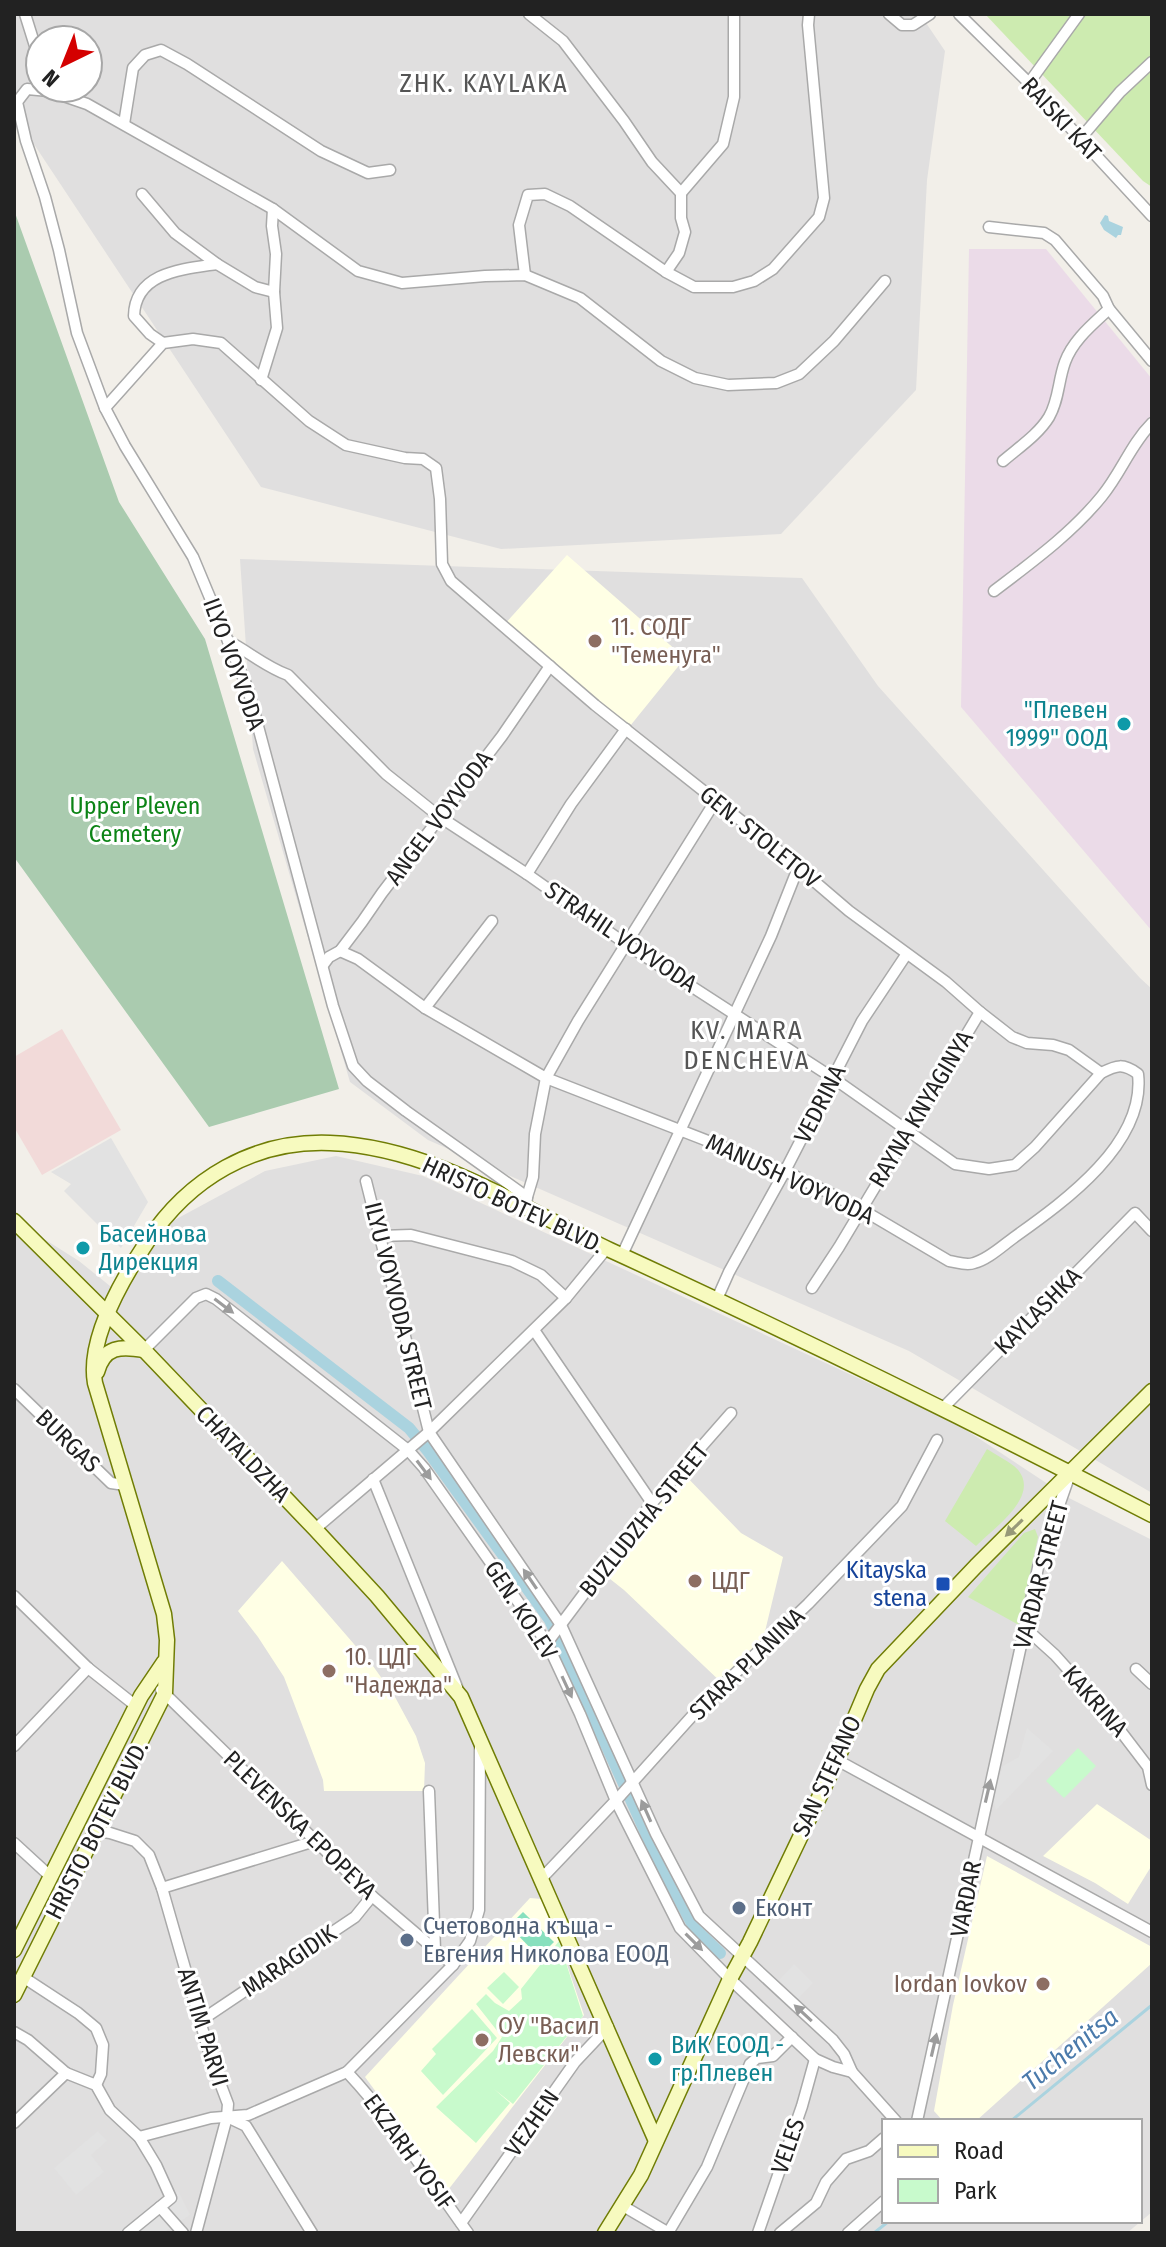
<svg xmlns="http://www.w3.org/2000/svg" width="1166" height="2247" viewBox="0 0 1166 2247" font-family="'Fira Sans Condensed',sans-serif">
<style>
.residential{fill:#e0dfdf;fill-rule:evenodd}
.commercial{fill:#f2dad9}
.industrial{fill:#ebdbe8}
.education{fill:#ffffe5}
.grass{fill:#cdebb0}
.cemetery{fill:#aacbaf}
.park{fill:#c8facc}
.pitch{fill:#88e0be}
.parking{fill:#e2e2e2}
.water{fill:#aad3df}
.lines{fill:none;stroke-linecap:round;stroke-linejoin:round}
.stream{stroke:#aad3df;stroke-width:3}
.canal{stroke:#aad3df;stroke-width:12}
.street-casing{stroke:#a9a9a9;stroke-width:13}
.secondary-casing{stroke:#707d05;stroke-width:17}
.street{stroke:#fff;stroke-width:10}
.secondary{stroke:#f7fabf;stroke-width:14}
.oneway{fill:#9c9c9c}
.oneway2{fill:#979978}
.education-dot{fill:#8d6e63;stroke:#fff;stroke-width:3}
.culture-dot{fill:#0f9aa8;stroke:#fff;stroke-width:3}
.transit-dot{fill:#1a4fb4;stroke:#fff;stroke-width:3}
.service-dot{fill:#5c6f8a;stroke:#fff;stroke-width:3}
.labels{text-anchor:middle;stroke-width:6;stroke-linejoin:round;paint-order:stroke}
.street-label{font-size:24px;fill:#222;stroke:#fff}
.education-label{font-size:24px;fill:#785e54;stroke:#fff;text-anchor:start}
.culture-label{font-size:24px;fill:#0d838f;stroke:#fff;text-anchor:start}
.park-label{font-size:24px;fill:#0c8416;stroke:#fff}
.transit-label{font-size:24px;fill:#164399;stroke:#fff;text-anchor:end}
.service-label{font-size:24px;fill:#4e5e75;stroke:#fff;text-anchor:start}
.neighbourhood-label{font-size:26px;letter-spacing:2px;fill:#555;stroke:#fff}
.water-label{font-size:26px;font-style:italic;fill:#4a7aab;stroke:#fff}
</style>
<rect width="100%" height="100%" fill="#f2efe9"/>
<g class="residential">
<path d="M14 14H920L945 51 927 180 916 390 781 534 501 549 261 487 14 114ZM40 40H88V88H40Z"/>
<polygon points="240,559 802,578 878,686 1140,978 1152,989 1152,1493 909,1351 428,1140 350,1082 253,749"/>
<path d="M336 1156 423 1176 957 1424 1069 1498 1152 1540V2212L1127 2233H14V1220L79 1261 115 1290 169 1223 265 1171ZM884 2121H1140V2221H884Z"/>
</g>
<polygon class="commercial" points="62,1029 121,1130 42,1175 14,1127 14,1057"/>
<polygon class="industrial" points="969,249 1046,249 1152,379 1152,931 961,707"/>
<g class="education">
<polygon points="567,555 685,658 630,726 504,625"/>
<polygon points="681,1471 741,1533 783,1557 761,1648 724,1685 624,1590 600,1571"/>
<polygon points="282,1561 373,1666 395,1697 416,1736 425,1763 424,1791 324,1791 323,1780 284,1677 258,1637 238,1611"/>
<polygon points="1097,1804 1152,1841 1152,1865 1128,1904 1095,1883 1043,1856"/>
<polygon points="987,1856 1152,1947 1152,1963 976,2121 943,2121 934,2111 953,2005"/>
<polygon points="530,1898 542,1899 559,1941 584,2015 448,2190 365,2077"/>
</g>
<g class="grass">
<polygon points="985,14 1152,14 1152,187 1143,181"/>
<path d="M987 1449C995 1454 1006 1460 1014 1466 1045 1493 995 1527 976 1546L945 1521Z"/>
<polygon points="1035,1529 1038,1537 1019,1625 968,1597 1024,1533"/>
</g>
<polygon class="cemetery" points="14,210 119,502 205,639 339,1089 209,1127 14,857"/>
<g class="park">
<polygon points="1078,1748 1096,1766 1064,1798 1046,1781"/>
<polygon points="559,1941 583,2016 513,2104 494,2089 510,2103 476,2143 436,2107 493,2051 502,2037 476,2004 486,1994 495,2003 509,2011 522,1999 521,1989"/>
<polygon points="504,1972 519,1987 503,2004 487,1988"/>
<polygon points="472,2009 497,2038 443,2095 421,2071 436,2054 432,2049"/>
</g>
<polygon class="pitch" points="523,1912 554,1942 539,1957 509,1926"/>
<g class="parking">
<polygon points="111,1138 148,1202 121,1248 64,1191 71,1184 51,1172"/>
<polygon points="1027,1728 1053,1751 996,1810 993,1799 1003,1766 1019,1757"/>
<polygon points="794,1964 813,1983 798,1999 779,1980"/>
<polygon points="98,2131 107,2141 91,2155 104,2172 76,2195 54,2168"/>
<polygon points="178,2191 190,2215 163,2233 128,2233"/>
</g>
<polygon class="water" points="1105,215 1108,216 1109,221 1123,227 1121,235 1118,235 1116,238 1104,230 1100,223"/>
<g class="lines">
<g class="stream">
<polyline points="1011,2121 1152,2005"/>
<polyline points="874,2233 889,2221"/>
</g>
<polyline class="canal" points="218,1281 409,1428 428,1451 550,1620 656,1855 695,1929 720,1953"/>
<g class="street-casing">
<g id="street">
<polyline points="25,14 40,62"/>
<polyline points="889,14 902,25 913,25 930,14"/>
<polyline points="959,14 1029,83 1152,216"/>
<polyline points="1029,83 1079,14"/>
<polyline points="49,88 49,91 27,89 17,102 26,141 45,197 59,250 77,333 105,408 125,446 193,557 248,689 333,1006 353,1066 367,1081 406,1111 527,1197 526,1207"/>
<polyline points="49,91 87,104 273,209 358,271 402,283 485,276 525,275 580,298 661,361 695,378 728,385 776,383 799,374 834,341 885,281"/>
<polyline points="124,124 133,68 145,55 161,50 187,64 321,151 368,173 390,170"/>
<polyline points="1080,139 1120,92 1152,62"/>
<polyline points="681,193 723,144 734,97 734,14"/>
<polyline points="142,194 175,233 217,264 255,287 274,292"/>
<polyline points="989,227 1044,233 1055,240 1103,296 1109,309 1152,361"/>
<polyline points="666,272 694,287 733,287 754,281 773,269 819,217 824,198 808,25 809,14"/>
<polyline points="525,275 519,225 528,195 545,194 570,206 666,272 679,253 685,232 681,218 681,193 652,162 624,121 563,41 529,14"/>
<path d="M163 343 150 334 134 316C135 272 183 269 217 264"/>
<polyline points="261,380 277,328 274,292 276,254 272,226 273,209"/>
<polyline points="105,408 163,343 193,339 221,343 309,421 346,445 405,458 423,459 436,468 440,499 442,564 451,581 595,705 773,846 849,911 946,982 980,1012 1012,1037 1027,1043 1053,1045 1069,1050 1101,1073"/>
<path d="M1003 461C1018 448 1038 435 1049 417 1059 400 1058 381 1065 362 1073 340 1092 325 1109 309"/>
<path d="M994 591C1032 562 1072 533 1102 496 1121 473 1131 444 1152 423"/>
<path d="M228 641C249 652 266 667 288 675L386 774 440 817 527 874 626 944 833 1078 955 1164 989 1169 1015 1165 1035 1147 1101 1073C1117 1065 1123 1063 1138 1074 1146 1143 1065 1201 1016 1236 1003 1245 989 1259 974 1263 966 1266 957 1262 949 1261L861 1209 785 1171 546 1078 425 1008 358 959 340 951"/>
<polyline points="527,874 571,804 626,729"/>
<polyline points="323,965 329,957 340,951 362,922 382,893 502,736 550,666"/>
<polyline points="425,1008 492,921"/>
<polyline points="366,1181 429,1432 561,1625 656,1834 699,1916 833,2040 844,2054 852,2072 896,2121"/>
<polyline points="527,1197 533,1177 535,1134 546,1078 578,1021 716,800"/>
<polyline points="380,1236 411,1235 512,1261 541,1275 566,1298"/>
<polyline points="622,1255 771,936 798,868"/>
<polyline points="812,1288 839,1247 980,1012"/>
<polyline points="717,1299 729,1272 785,1171 862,1021 906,955"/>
<polyline points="534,1330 652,1503"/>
<polyline points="144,1350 196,1298 206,1294 216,1299 408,1450 424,1468 547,1643 580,1714 616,1801 680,1928 730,1979 815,2059 833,2067 852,2072"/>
<polyline points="14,1389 111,1483 125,1485"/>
<polyline points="942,1409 1135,1213 1152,1231"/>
<polyline points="373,1479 457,1687"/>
<polyline points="315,1529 429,1432 566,1298 607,1248"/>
<polyline points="14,1596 88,1668 136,1706"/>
<polyline points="1024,1627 1055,1655 1106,1712 1148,1767 1152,1785"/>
<polyline points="547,1643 652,1503 731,1413"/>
<polyline points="1136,1669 1152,1684"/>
<polyline points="161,1690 372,1896 453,1965"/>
<polyline points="14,1746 88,1668"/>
<polyline points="837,1760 1152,1932"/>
<polyline points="429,1791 435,1950"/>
<polyline points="97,1831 110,1833 135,1841 149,1855 162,1888 211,2059 228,2104 227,2117 246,2126 312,2233"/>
<polyline points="14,1843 51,1877"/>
<polyline points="542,1878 621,1795 702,1705 808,1604 902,1506 937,1440"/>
<polyline points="162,1888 315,1841"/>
<polyline points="23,1977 78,2013 96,2028 103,2045 101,2074 96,2085"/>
<polyline points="200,2021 355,1917 372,1896"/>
<polyline points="14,2032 28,2040 66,2073"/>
<path d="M347 2072C394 2122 428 2178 468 2233"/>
<polyline points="917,2121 1039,1563 1070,1474"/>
<polyline points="14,2123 66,2073 96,2085 110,2110 139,2137 156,2165 171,2198 128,2233"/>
<polyline points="139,2137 211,2118 248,2115 347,2072 453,1965 470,1941 479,1910 480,1745"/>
<polyline points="623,2206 669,2233"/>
<polyline points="160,2207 183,2233"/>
<polyline points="461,2223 575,2062 608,2027"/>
<polyline points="196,2233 227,2117"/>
<polyline points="668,2233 707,2167 750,2064 757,2058 773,2056 792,2037"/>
<polyline points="758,2233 802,2106 815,2059"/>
<polyline points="780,2233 816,2203 826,2182 846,2159 869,2151 884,2138"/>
<polyline points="848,2233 884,2201"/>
</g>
</g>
<g class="secondary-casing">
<g id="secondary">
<polyline points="14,1221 144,1350 315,1529 377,1596 461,1697 656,2141"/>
<path d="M97 1372C104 1346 121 1346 144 1350"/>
<polyline points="14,1950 141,1696 164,1662"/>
<path d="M14 1995 165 1693 167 1640 164 1614 95 1383C87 1338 123 1278 147 1242 189 1178 254 1140 330 1143 432 1147 521 1208 610 1250 793 1334 974 1423 1152 1515"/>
<polyline points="605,2233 641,2175 730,1979 750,1942 837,1760 867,1689 878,1669 976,1566 1152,1391"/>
</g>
</g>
<use href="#street" class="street"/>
<use href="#secondary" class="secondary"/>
</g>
<defs><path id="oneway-solid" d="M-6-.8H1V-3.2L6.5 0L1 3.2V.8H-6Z" transform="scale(2)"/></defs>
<g class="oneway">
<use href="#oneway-solid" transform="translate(224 1306) rotate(37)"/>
<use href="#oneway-solid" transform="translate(424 1470) rotate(53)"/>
<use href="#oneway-solid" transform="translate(530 1579) rotate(-124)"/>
<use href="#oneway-solid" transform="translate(567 1687) rotate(65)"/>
<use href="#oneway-solid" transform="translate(988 1791) rotate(-77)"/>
<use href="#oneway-solid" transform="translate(646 1811) rotate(-114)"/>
<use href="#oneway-solid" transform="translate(694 1942) rotate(45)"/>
<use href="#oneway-solid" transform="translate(803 2013) rotate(-137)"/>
<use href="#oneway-solid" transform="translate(934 2045) rotate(-77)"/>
</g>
<use class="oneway2" href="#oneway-solid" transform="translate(1014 1528) rotate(136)"/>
<g class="education-dot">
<circle cx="595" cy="641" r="8"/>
<circle cx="695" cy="1581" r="8"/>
<circle cx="329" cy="1671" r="8"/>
<circle cx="1043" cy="1984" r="8"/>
<circle cx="482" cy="2040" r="8"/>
</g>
<g class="culture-dot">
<circle cx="1124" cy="724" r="8"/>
<circle cx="83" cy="1248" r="8"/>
<circle cx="655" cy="2059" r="8"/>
</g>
<rect class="transit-dot" x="935" y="1576" width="16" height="16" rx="4"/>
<g class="service-dot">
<circle cx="739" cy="1908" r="8"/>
<circle cx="407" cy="1940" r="8"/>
</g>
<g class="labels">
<g class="street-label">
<text transform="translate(1061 119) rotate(47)" y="8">RAISKI KAT</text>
<text transform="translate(234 664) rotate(70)" y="8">ILYO VOYVODA</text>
<text transform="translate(439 818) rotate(-53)" y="8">ANGEL VOYVODA</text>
<text transform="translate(760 837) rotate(39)" y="8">GEN. STOLETOV</text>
<text transform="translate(621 937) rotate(34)" y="8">STRAHIL VOYVODA</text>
<text transform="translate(820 1104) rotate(-63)" y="8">VEDRINA</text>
<text transform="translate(921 1109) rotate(-59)" y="8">RAYNA KNYAGINYA</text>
<text transform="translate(790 1179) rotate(25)" y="8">MANUSH VOYVODA</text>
<text transform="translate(513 1205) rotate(25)" y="8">HRISTO BOTEV BLVD.</text>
<text transform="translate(398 1306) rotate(76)" y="8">ILYU VOYVODA STREET</text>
<text transform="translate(1038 1311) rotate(-45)" y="8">KAYLASHKA</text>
<text transform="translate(68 1441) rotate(44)" y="8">BURGAS</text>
<text transform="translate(243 1454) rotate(46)" y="8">CHATALDZHA</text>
<text transform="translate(644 1520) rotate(-51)" y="8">BUZLUDZHA STREET</text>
<text transform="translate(1041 1575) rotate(-75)" y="8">VARDAR STREET</text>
<text transform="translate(521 1610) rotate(57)" y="8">GEN. KOLEV</text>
<text transform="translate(747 1664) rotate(-44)" y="8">STARA PLANINA</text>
<text transform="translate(1095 1701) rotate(49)" y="8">KAKRINA</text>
<text transform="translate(827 1776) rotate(-65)" y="8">SAN STEFANO</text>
<text transform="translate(300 1825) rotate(44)" y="8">PLEVENSKA EPOPEYA</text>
<text transform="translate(97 1830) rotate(-63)" y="8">HRISTO BOTEV BLVD.</text>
<text transform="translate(966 1899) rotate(-79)" y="8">VARDAR</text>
<text transform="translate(289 1961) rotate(-34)" y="8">MARAGIDIK</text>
<text transform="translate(203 2027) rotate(73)" y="8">ANTIM PARVI</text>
<text transform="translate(532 2123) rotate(-55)" y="8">VEZHEN</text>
<text transform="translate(788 2146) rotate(-71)" y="8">VELES</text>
<text transform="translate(409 2152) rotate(54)" y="8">EKZARH YOSIF</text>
</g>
<g class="education-label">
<text x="611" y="635">11. СОДГ<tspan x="611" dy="28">"Теменуга"</tspan></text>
<text x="711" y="1589">ЦДГ</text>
<text x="345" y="1665">10. ЦДГ<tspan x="345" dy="28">"Надежда"</tspan></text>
<text x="1027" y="1992" text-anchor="end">Iordan Iovkov</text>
<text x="498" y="2034">ОУ "Васил<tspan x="498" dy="28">Левски"</tspan></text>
</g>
<g class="culture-label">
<text x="1108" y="718" text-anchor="end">"Плевен<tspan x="1108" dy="28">1999" ООД</tspan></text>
<text x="99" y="1242">Басейнова<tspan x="99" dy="28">Дирекция</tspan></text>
<text x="671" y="2053">ВиК ЕООД -<tspan x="671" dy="28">гр.Плевен</tspan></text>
</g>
<g class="park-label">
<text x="135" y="814">Upper Pleven<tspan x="135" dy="28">Cemetery</tspan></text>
</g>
<g class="transit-label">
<text x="927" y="1578">Kitayska<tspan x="927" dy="28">stena</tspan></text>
</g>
<g class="service-label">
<text x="755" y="1916">Еконт</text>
<text x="423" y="1934">Счетоводна къща -<tspan x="423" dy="28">Евгения Николова ЕООД</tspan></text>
</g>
<g class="neighbourhood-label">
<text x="484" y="92">ZHK. KAYLAKA</text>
<text x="747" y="1039">KV. MARA<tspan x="747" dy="30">DENCHEVA</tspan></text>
</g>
<g class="water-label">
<text transform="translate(1070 2049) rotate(-39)" y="9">Tuchenitsa</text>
</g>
</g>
<rect width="1166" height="2247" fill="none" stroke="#222222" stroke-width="32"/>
<rect x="882" y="2119" width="260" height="104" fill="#ffffff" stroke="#a7a7a7" stroke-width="2"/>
<rect x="898" y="2145" width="40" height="12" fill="#f7fabf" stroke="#a7a7a7" stroke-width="2"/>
<text x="954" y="2159" font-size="24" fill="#222222">Road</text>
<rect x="898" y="2179" width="40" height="24" fill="#c8facc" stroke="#a7a7a7" stroke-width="2"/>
<text x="954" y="2199" font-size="24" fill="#222222">Park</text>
<g transform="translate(64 64) rotate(223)"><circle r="38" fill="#ffffff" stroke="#a7a7a7" stroke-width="2"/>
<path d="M0-6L14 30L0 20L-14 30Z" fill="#d40000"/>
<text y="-12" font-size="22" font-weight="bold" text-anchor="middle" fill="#222222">N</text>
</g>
</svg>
